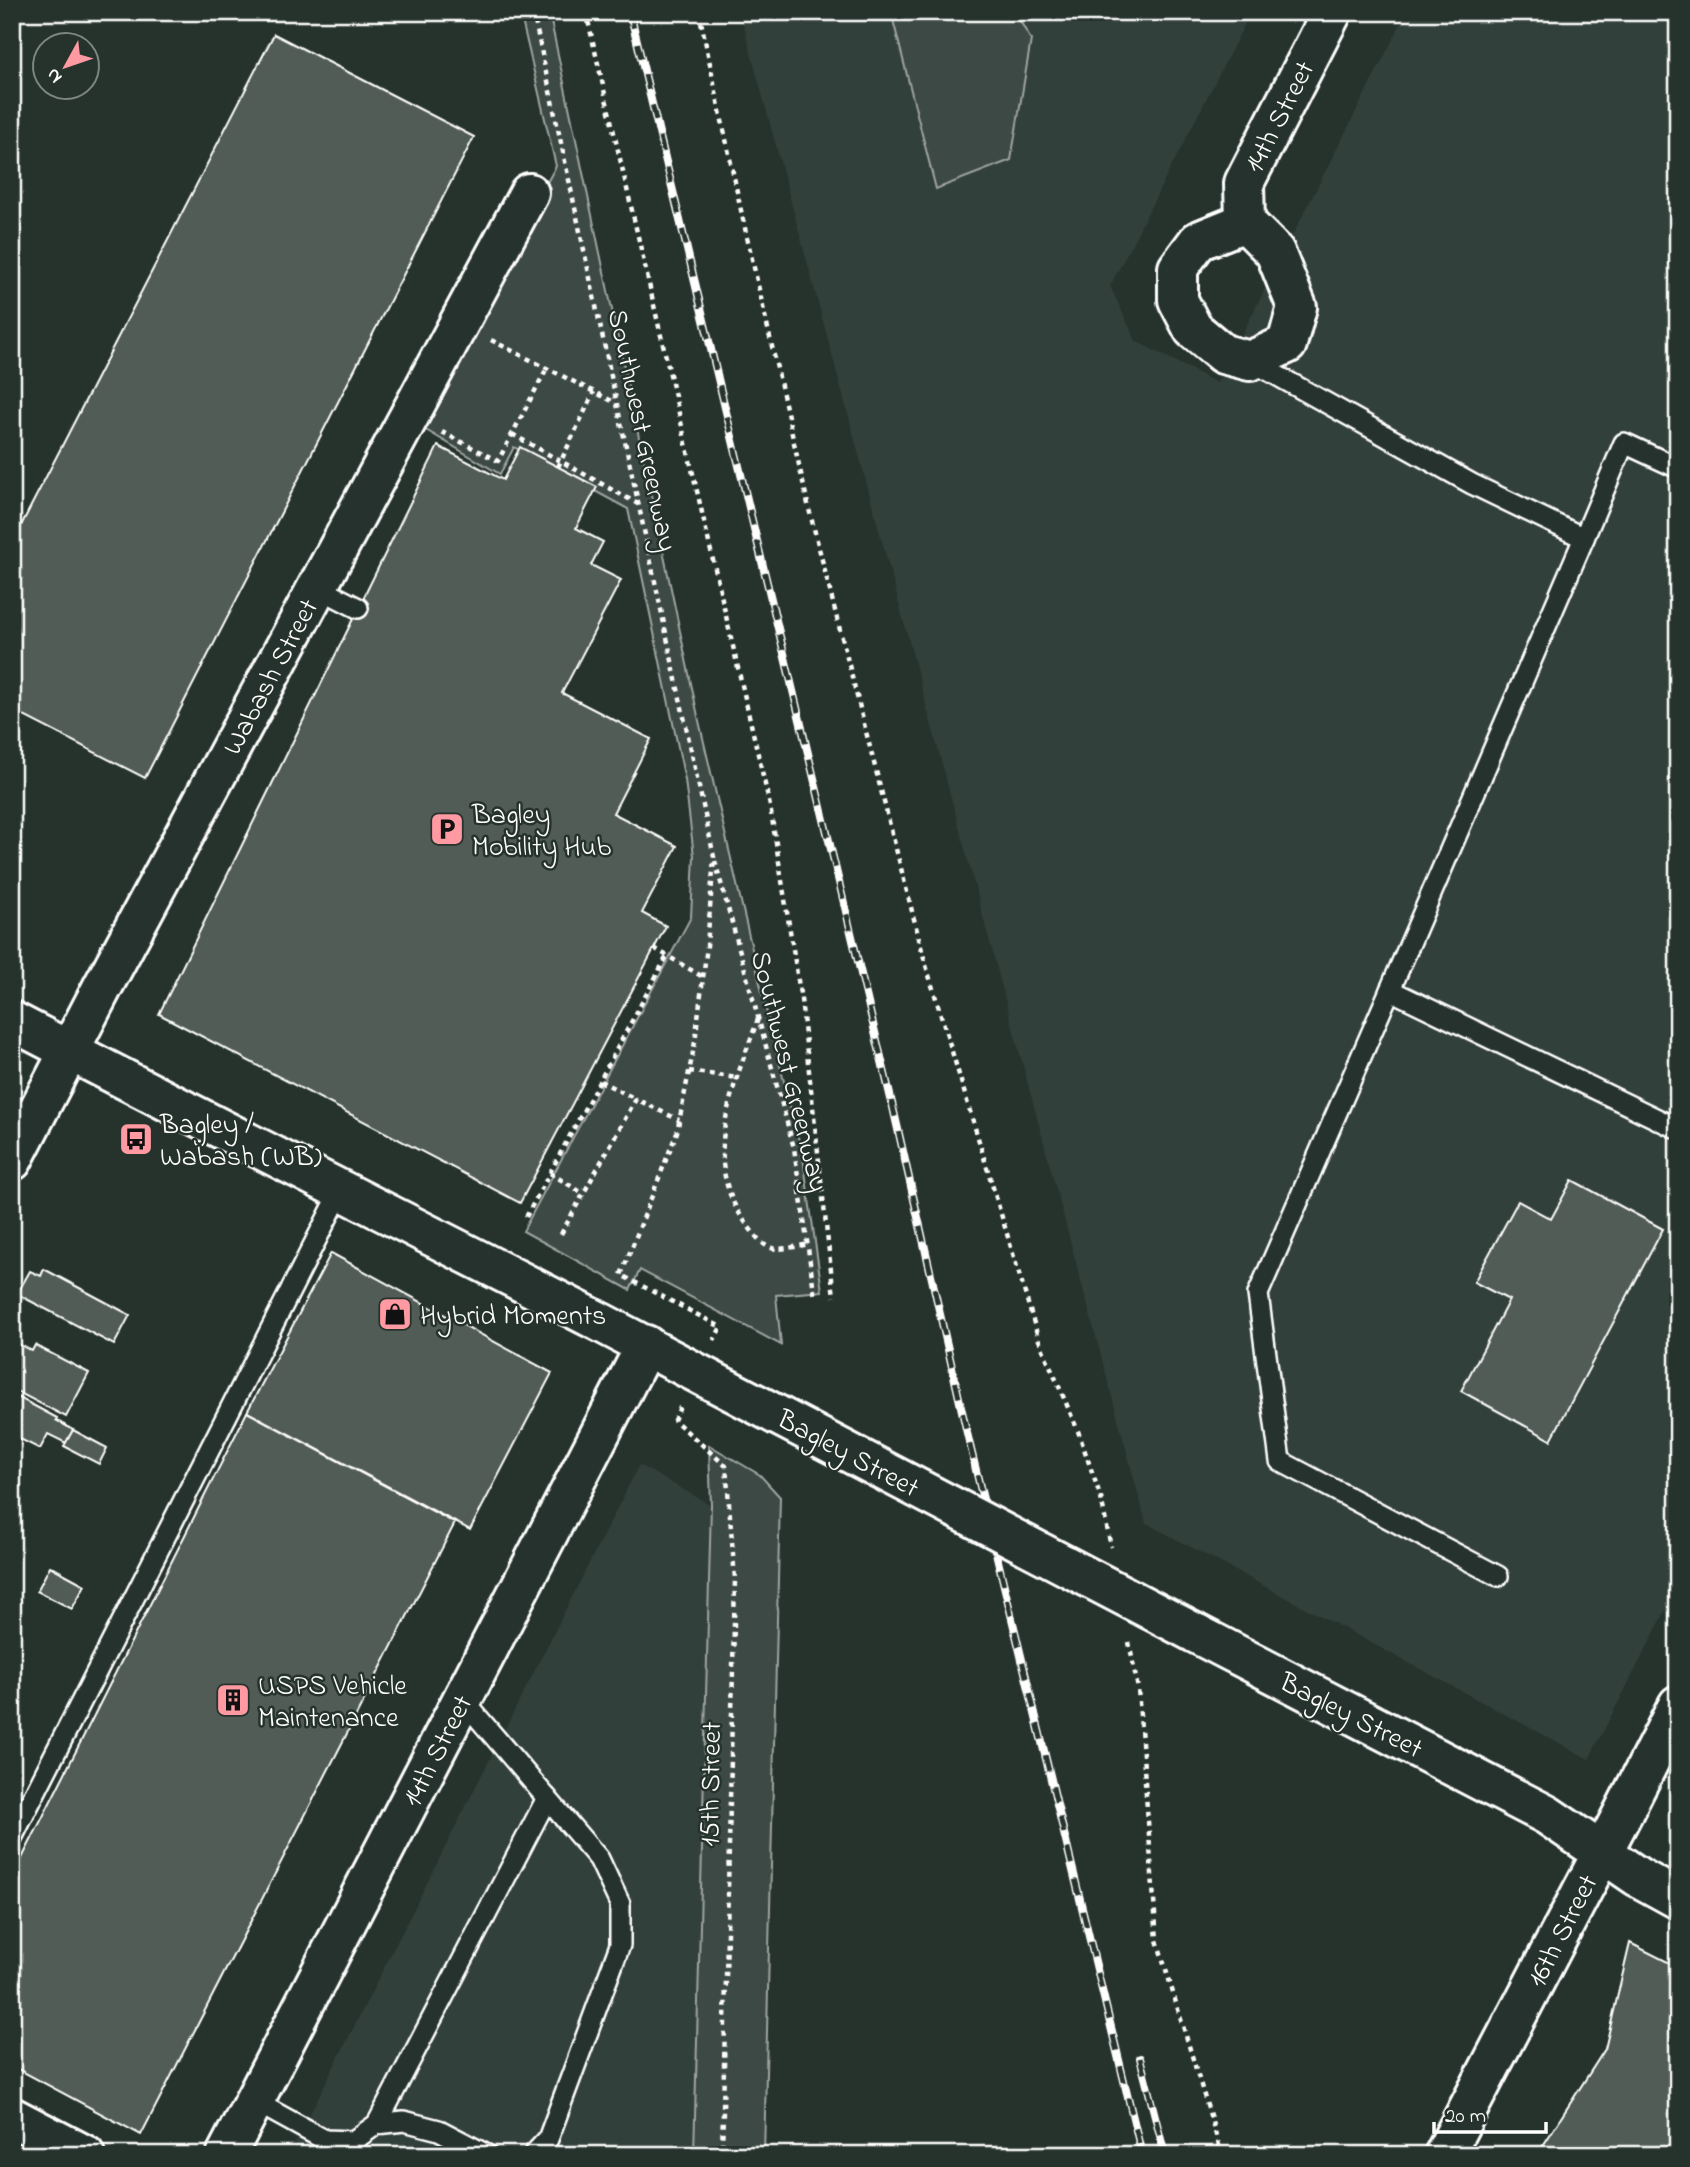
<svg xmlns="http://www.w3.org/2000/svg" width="1690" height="2167" viewBox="0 0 1690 2167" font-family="'Indie Flower',sans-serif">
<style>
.built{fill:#333f3a}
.green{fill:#3e4944;stroke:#9ea4a2;stroke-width:2}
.building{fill:#515c57;stroke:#fff;stroke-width:2}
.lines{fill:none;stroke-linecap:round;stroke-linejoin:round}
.lane-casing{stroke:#fff;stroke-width:24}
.street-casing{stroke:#fff;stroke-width:44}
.path{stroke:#fff;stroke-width:4.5;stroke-dasharray:5 5;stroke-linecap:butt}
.lane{stroke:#26332d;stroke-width:19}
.street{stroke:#26332d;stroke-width:38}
.rail-casing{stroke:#fff;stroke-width:8}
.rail{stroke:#26332d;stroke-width:5;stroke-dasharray:16;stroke-linecap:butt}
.street-bridge-casing{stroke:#fff;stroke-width:44;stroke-linecap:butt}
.street-bridge{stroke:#26332d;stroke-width:38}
.labels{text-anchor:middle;stroke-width:5;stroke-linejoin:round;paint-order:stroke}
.street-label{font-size:28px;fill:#fff;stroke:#26332d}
.poi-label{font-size:28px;fill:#fff;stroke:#26332d;text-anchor:start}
</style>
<rect width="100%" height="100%" fill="#26332d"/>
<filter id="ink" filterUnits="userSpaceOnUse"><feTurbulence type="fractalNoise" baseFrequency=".0143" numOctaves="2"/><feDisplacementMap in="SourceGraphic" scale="14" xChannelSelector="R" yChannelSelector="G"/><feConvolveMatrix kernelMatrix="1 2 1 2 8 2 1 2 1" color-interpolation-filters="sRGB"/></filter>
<g filter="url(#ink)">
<g class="built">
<polygon points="740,12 1251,12 1110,286 1136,341 1217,383 1407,12 1678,12 1678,1587 1589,1759 1146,1523"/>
<polygon points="639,1465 711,1505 694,2155 289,2155"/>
</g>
<g class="green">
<polygon points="520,12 549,12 699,721 769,1022 803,1157 822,1291 776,1295 781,1345 640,1270 630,1290 523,1231 691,917 694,856 685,780 628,509 514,447 500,474 414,423 556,166"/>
<polygon points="891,12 1015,12 1031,40 1011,160 936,189"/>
<polygon points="709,1445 760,1475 780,1497 764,2155 694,2155 711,1505"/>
</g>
<g class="building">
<polygon points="274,34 474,137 145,778 12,710 12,543"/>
<polygon points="438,446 503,480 520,447 597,487 576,528 603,542 591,565 621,580 562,693 651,739 613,813 677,846 642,913 666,926 520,1203 159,1014"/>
<polygon points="1572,1180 1663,1229 1551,1440 1461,1391 1509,1300 1474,1282 1518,1201 1551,1219"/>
<polygon points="331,1253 552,1373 470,1530 247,1412"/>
<polygon points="44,1269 130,1315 114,1345 17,1294 30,1271 41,1276"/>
<polygon points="12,1341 32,1351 35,1345 89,1373 66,1417 12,1389"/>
<polygon points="12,1394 57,1418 56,1420 73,1430 66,1443 48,1434 40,1449 12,1435"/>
<polygon points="247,1412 455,1523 141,2135 12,2066 12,1878"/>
<polygon points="73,1430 107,1448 99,1464 64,1446"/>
<polygon points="50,1566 85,1585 72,1609 37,1591"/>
<polygon points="1630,1943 1678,1967 1678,2154 1537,2155 1605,2049"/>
</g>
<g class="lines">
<g class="lane-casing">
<g id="lane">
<polyline points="1251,361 1472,484 1584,538 1390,990"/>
<polyline points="1584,538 1624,443 1678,468"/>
<polyline points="317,587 358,608"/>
<polyline points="1498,1576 1280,1461 1258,1294 1390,990 1678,1129"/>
<polyline points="463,1700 599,1859 620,1904 620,1945 548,2139 533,2155"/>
<polyline points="12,1838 341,1191"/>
<polyline points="254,2101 325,2140 353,2141 377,2124 404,2121 439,2130 487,2155"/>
<polyline points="377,2124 547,1798"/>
</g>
</g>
<g class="street-casing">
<g id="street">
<polyline points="1245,222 1198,241 1178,268 1178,300 1193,329 1223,354 1250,361 1287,344 1297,307 1275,252 1245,222 1244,183 1332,12"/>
<path d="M12 1021C207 1123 403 1221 598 1321 658 1352 717 1384 777 1415"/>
<polyline points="12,1161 102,988 529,193"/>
<polyline points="1195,1633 1547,1815 1638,1877 1678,1899"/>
<polyline points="12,2117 85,2155"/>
<polyline points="226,2155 646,1345"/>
<polyline points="1444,2155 1623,1813 1678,1705"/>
</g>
</g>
<g class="path">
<polyline points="533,12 714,857 707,946 695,1042 677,1132 621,1275 721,1327 714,1340"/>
<polyline points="586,12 770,806 801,999 834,1297"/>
<polyline points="699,12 742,215 810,513 925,962 1039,1340 1078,1431 1101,1498 1111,1547"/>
<polyline points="491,340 616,403"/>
<polyline points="442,432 498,461 547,368"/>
<polyline points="512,434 638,504"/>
<polyline points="558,467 594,392"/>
<polyline points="715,861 794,1148 815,1298"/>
<polyline points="654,948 703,977"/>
<path d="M758 1019C735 1083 700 1157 743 1219 768 1254 769 1252 809 1244"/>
<polyline points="689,1071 737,1078"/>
<polyline points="600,1081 636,1099"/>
<polyline points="550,1173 584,1194"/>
<polyline points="526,1217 667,956"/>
<polyline points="561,1234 636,1099 679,1120"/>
<polyline points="680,1407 674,1420 726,1466 735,1579 722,2155"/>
<polyline points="1129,1642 1138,1689 1157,1940 1222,2155"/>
</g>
<use href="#lane" class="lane"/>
<use href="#street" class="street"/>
<g class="rail-casing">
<g id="rail">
<polyline points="630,12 892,1103 967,1433 1142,2155"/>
<polyline points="1140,2058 1165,2155"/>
</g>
</g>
<use href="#rail" class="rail"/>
<g class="street-bridge-casing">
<polyline id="street-bridge" points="777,1415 1195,1633"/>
</g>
<use href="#street-bridge" class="street-bridge"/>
</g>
</g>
<defs>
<g id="parking-square" transform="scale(1.75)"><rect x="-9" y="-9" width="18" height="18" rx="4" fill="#ff9aa2" stroke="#26332d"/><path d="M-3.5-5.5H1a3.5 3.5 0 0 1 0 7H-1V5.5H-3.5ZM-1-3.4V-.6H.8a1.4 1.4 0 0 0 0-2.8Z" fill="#111"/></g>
<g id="bus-square" transform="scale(1.75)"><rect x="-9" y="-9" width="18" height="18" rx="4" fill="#ff9aa2" stroke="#26332d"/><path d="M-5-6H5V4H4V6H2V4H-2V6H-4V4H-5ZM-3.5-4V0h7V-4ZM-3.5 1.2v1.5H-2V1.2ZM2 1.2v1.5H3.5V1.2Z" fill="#111"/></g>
<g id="shop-square" transform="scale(1.75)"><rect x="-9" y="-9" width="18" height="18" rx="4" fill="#ff9aa2" stroke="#26332d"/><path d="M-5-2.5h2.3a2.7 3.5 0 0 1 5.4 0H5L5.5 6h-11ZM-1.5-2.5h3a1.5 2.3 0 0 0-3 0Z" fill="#111"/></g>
<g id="building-square" transform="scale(1.75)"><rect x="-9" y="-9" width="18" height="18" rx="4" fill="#ff9aa2" stroke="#26332d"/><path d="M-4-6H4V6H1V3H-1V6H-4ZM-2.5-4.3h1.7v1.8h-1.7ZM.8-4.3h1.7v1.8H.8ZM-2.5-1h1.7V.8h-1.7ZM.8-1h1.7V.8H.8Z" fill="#111"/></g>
</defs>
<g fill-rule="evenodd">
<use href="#parking-square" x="447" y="829"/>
<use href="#bus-square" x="136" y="1139"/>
<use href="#shop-square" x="395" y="1314"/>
<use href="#building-square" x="233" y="1700"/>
</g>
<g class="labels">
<g class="street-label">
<text transform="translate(1278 116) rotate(-63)" y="10">14th Street</text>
<text transform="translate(644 430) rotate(78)" y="10">Southwest Greenway</text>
<text transform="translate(269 676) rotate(-62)" y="10">Wabash Street</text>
<text transform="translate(791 1071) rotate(76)" y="10">Southwest Greenway</text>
<text transform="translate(849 1452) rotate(28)" y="10">Bagley Street</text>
<text transform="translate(1352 1714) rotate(27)" y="10">Bagley Street</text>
<text transform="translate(436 1750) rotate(-63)" y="10">14th Street</text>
<text transform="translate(709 1784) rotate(-89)" y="10">15th Street</text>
<text transform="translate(1561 1930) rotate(-63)" y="10">16th Street</text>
</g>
<g class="poi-label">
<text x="472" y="823">Bagley<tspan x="472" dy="32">Mobility Hub</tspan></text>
<text x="160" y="1133">Bagley /<tspan x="160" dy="32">Wabash (WB)</tspan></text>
<text x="420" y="1324">Hybrid Moments</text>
<text x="258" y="1694">USPS Vehicle<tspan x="258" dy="32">Maintenance</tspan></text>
</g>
</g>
<rect width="1690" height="2167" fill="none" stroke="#26332d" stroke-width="42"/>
<rect x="21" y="21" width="1648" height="2125" fill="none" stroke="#fff" stroke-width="2.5" filter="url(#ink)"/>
<g transform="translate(66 66) rotate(230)"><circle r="33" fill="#26332d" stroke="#7d8581" stroke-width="2"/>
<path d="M0-5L12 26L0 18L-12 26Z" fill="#ff9aa2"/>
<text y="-10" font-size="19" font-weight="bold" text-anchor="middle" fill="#ffffff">N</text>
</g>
<path d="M1434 2122v10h112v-10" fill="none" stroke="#ffffff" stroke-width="3.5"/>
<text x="1445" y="2122" font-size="21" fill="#ffffff" stroke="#26332d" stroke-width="5" paint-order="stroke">20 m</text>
</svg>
